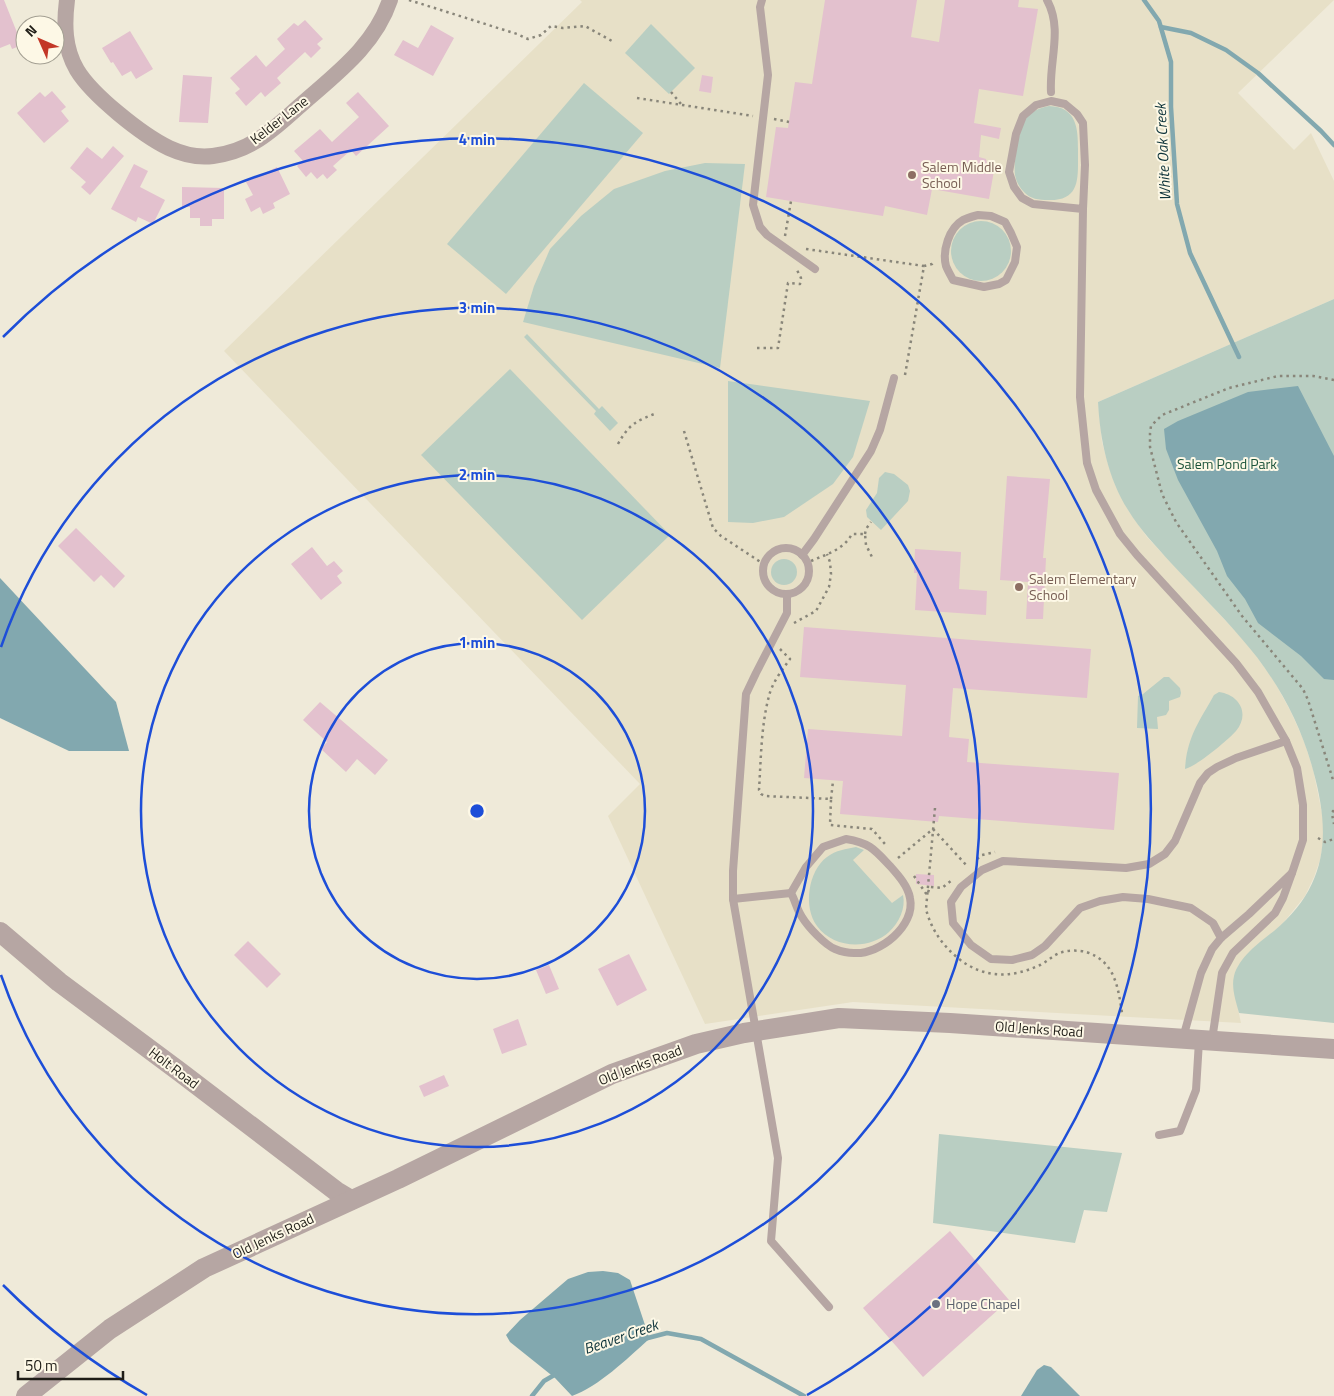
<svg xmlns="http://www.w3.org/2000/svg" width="1334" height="1396" viewBox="0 0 1334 1396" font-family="'Titillium Web',sans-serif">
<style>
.built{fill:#e7e0c7}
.green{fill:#b9cec2}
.water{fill:#82a8af}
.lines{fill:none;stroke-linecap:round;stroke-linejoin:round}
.stream{stroke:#82a8af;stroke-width:4.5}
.building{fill:#e3c1ce}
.path{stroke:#89867a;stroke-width:2.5;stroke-dasharray:2.5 4;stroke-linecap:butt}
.service{stroke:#b6a6a3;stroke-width:8}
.minor{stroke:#b6a6a3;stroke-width:16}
.tertiary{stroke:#b6a6a3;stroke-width:20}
.ring{fill:none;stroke:#1d4ed8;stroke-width:2.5}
.education-dot{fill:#8d6e63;stroke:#fdf8e6;stroke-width:2}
.worship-dot{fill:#6b7280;stroke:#fdf8e6;stroke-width:2}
.labels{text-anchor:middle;stroke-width:4;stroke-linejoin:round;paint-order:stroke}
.street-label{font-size:14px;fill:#1f1d17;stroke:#fdf8e6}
.education-label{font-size:14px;fill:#785e54;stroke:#fdf8e6;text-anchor:start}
.park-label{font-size:14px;fill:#1c533a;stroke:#fdf8e6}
.worship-label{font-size:14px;fill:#5b616d;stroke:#fdf8e6;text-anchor:start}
.water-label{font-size:15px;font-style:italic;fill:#0d333a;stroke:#fdf8e6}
.centre{fill:#1d4ed8;stroke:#fdf8e6;stroke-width:2.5}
.ring-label{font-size:15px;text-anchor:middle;font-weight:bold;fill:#1d4ed8;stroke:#fdf8e6;stroke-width:4;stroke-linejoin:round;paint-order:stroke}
</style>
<rect width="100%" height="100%" fill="#efead9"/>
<polygon class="built" points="580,0 1334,0 1238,93 1294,150 1311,133 1334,181 1334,299 1098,402 1102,442 1108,464 1116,487 1128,510 1147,537 1241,637 1257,657 1273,679 1291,712 1304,741 1313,769 1324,823 1323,843 1320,860 1314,877 1305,896 1233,985 1241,1023 853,1002 705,1024 608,816 640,784 224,351 582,2"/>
<g class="green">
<polygon points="651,24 695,68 669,94 625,53"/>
<polygon points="584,83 643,133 506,294 447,244"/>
<path d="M1049 106C1079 107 1078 132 1078 154 1078 179 1080 201 1048 200 1039 200 1030 199 1024 192 1019 187 1016 181 1015 175 1013 163 1019 128 1026 118 1031 111 1040 108 1049 106Z"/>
<polygon points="705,163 745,164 720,368 523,322 534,286 550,249 581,216 614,189 665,171"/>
<circle cx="981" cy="251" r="30"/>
<path d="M1334 299V1023L1239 1013C1236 1001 1231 988 1234 976 1239 957 1260 942 1274 931 1328 886 1331 834 1313 770 1300 721 1274 675 1241 638 1219 612 1194 588 1171 563 1156 546 1140 530 1128 510 1108 478 1100 440 1098 402Z"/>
<polygon points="527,334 599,409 602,406 618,423 610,431 594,414 596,411 524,337"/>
<polygon points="510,369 670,535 582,620 421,455"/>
<polygon points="728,381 870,401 853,457 833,484 784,517 753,523 728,522"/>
<polygon points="885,472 894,474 908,485 910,491 908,501 881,530 867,517 866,510 877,493 879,478"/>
<circle cx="784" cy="572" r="13"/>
<polygon points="1164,677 1169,677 1180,688 1181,693 1180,697 1169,701 1169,710 1166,715 1157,717 1158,729 1137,728 1138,696 1143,694"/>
<path d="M1219 692C1240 695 1250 714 1236 731 1227 741 1197 766 1185 769 1187 737 1199 722 1214 695Z"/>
<path d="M856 847 864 850 853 860 892 903 903 895C906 908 899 923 889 932 869 950 834 949 817 926 803 907 808 871 827 857 836 850 846 849 856 847Z"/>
<polygon points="939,1134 1122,1153 1107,1212 1084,1210 1075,1243 933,1223"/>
</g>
<g class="water">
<polygon points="1298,386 1334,456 1334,680 1324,679 1301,656 1258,623 1245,599 1227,576 1217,551 1178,480 1166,449 1164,429 1178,421 1248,392"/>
<polygon points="0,578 116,702 129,751 69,751 0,718"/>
<path d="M603 1271 618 1273 630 1280 649 1337 648 1340C628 1358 598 1387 572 1396L555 1378 510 1342 506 1335 520 1320 568 1279 588 1272Z"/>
<polygon points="1044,1365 1051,1367 1080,1396 1021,1396 1037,1370"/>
</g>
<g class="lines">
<g class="stream">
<polyline points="1144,0 1159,21 1171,62 1171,107 1177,204 1190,253 1239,357"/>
<polyline points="1161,27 1191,33 1226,50 1258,73 1321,131 1334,145"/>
<polyline points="644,1339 667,1333 701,1339 804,1396"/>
<polyline points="532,1396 544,1381 556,1374"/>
</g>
</g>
<g class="building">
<polygon points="0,0 4,0 22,45 12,49 10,44 0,48"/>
<polygon points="825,0 917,0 911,37 939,42 945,0 1019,0 1018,7 1038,9 1023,96 979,89 974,123 1001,128 999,139 981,135 979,157 986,159 987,164 995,165 989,199 932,189 927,215 885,206 883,216 766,197 776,127 788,128 795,82 812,84"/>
<polygon points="305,20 323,39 317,44 321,48 311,58 305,52 277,78 281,83 265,97 261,92 246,106 235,93 240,89 230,78 256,55 266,67 285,49 277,39 294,23 298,26"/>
<polygon points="431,25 454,38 433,76 394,55 403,40 418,48"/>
<polygon points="130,31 153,69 136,79 131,71 122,76 113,62 111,63 102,48"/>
<polygon points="183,75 212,77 208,123 179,122"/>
<polygon points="702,75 713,77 711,93 699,91"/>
<polygon points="52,91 66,107 61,111 69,121 44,143 17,113 40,92 45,97"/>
<polygon points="358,92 389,126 356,156 351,150 333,166 337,170 327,179 323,174 317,179 311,172 306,177 297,166 303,161 294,151 320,129 332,142 359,117 346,103"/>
<polygon points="113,146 124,156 90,195 81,187 86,182 70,168 87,147 102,159"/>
<polygon points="134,164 148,171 140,187 165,200 153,224 138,217 136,222 111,209"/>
<polygon points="277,167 290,194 273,203 275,208 263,214 260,207 251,212 245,199 253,195 246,182"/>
<polygon points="182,187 224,188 224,219 212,219 212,226 200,226 200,218 190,218 190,207 182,207"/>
<polygon points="1007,476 1050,479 1043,558 1046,558 1043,619 1026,619 1028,582 1000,580"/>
<polygon points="76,528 125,576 114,588 101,575 94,582 58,546"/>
<polygon points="312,547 327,566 334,561 343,571 337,576 342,583 321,600 291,564"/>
<polygon points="915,549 961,552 959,589 987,591 986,615 915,610 917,573 914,573"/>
<polygon points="804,627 1091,649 1087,698 953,688 949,737 969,739 967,762 1119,773 1114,830 939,816 938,822 840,814 843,781 804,778 808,729 902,736 906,685 800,677"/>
<polygon points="320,702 388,760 375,775 357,759 346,772 321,749 327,742 303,720"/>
<polygon points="916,874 934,875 934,886 916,884"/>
<polygon points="248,941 281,974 267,988 234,955"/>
<polygon points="629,954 647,990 617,1006 598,969"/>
<polygon points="549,965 559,989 546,994 536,970"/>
<polygon points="518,1019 527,1045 502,1054 493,1029"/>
<polygon points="444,1075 449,1086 424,1097 419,1086"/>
<polygon points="950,1231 1009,1300 923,1377 863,1308"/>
</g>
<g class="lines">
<g class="path">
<polyline points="409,0 517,34 528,39 541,35 551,26 563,28 585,26 612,41"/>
<polyline points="671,92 681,104"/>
<polyline points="637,98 753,116"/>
<polyline points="774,119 789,122"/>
<polyline points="785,236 791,201"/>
<polyline points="806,249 924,266"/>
<polyline points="757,348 778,348 788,283 800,284 801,278 797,270"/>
<polyline points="905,375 924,266 932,264 934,261"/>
<polyline points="1334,380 1313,376 1278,376 1229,388 1162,415 1151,426 1150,433 1150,447 1162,494 1176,522 1242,616 1303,689 1308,700 1334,783"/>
<polyline points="684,431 713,528 721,536 765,565"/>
<path d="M618 444C629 424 636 421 657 413"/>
<polyline points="865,534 866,529 871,522"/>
<path d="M811 561C827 554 843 550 852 534H865L866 545 872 557"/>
<polyline points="794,623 816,611 829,587 831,574 830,562 827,554"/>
<path d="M780 649 790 659C782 670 772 683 769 696 761 726 761 759 759 790L761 794 765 796 831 799 830 825 872 829 885 844"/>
<polyline points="831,799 833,781"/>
<path d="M935 808 926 909C931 929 942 945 959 959 985 979 1012 978 1040 965 1047 962 1053 955 1060 953 1067 950 1079 950 1086 952 1115 961 1118 987 1122 1013"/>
<polyline points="1334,812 1333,811 1332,814 1334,824"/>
<polyline points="1318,838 1325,842 1334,839"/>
<polyline points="898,858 933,829 968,867"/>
<polyline points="977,859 982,855 995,852"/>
<polyline points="914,876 927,895 930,887 942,888 952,880"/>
</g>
<g class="service">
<polyline points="762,0 760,7 768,75 753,205 760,227 767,235 815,269"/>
<path d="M1047 0C1063 29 1049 61 1051 92"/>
<polyline points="1083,209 1033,204 1022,198 1014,187 1009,172 1016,134 1023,116 1036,105 1051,101 1065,104 1077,114 1083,123 1085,165 1083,209 1080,397 1087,463 1096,490 1120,534 1137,555 1236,663 1258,692 1286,741 1297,768 1303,805 1303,840 1292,873"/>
<path d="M978 215 991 216 1005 222 1011 233 1017 247 1015 262 1006 280 999 284 984 287 953 280C951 276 948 271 946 266 942 251 949 228 963 220 968 218 973 216 978 215Z"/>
<circle cx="786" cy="571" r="23"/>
<polyline points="802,555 814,539 871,451 880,430 894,378"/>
<polyline points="787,594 787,613 756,673 746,694 733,871 733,899 778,1158 771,1241 829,1307"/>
<path d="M846 839C870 843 874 849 890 866 898 875 908 886 910 898 916 926 879 955 854 953 848 953 840 951 835 949 825 945 808 927 802 917 797 910 795 900 791 893L806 867 823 847Z"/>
<polyline points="733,899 791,893"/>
<polyline points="1221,938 1213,923 1191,908 1148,899 1123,897 1100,901 1080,908 1045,946 1032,955 1012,960 991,959 971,945 953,923 951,902 961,887 982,870 1003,861 1126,868 1149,864 1165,854 1175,841 1200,783 1208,773 1217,767 1236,758 1286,741"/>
<polyline points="1183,1038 1201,973 1212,949 1221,938 1249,914 1292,873 1283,898 1275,913 1233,953 1222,973 1212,1040"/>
<polyline points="1159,1135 1180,1131 1196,1090 1199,1041"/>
</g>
<path class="minor" d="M67 0C64 24 64 48 77 70 92 95 142 135 169 148 182 154 198 158 213 156 228 154 243 149 256 141 273 131 288 116 303 103 337 73 375 45 390 0"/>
<g class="tertiary">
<polyline points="0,932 59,982 180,1072 336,1191 351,1200"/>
<polyline points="26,1396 110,1329 204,1268 398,1179 612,1074 696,1044 744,1033 839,1018 950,1023 1334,1049"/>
</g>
</g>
<g class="ring">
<circle cx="477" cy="811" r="168"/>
<circle cx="477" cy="811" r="336"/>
<path d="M1 647A503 503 0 1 1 1 975"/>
<path d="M147 1395A671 671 0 0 1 3 1285M3 337A671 671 0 1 1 807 1395"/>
</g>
<g class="education-dot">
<circle cx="912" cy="175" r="5"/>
<circle cx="1019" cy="587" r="5"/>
</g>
<circle class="worship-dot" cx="936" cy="1304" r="5"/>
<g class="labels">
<g class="street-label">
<text transform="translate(279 120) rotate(-38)" y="5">Kelder Lane</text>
<text transform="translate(1039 1029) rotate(4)" y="5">Old Jenks Road</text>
<text transform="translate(640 1065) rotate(-21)" y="5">Old Jenks Road</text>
<text transform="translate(174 1068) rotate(37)" y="5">Holt Road</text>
<text transform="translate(273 1236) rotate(-25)" y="5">Old Jenks Road</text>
</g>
<g class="education-label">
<text x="922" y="172">Salem Middle<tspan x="922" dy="16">School</tspan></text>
<text x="1029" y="584">Salem Elementary<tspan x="1029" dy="16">School</tspan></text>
</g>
<g class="park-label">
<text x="1227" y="469">Salem Pond Park</text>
</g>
<g class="worship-label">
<text x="946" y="1309">Hope Chapel</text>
</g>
<g class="water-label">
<text transform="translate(1163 152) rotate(-93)" y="5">White Oak Creek</text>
<text transform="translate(621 1337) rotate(-19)" y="5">Beaver Creek</text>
</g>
</g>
<circle cx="477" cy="811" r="8" class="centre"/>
<g class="ring-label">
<text x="477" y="145">4 min</text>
<text x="477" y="313">3 min</text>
<text x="477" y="480">2 min</text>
<text x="477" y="648">1 min</text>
</g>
<g transform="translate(40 40) rotate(315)"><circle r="24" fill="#fdf8e6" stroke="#a4a093"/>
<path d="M0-4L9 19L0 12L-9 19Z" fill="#c33727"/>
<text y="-8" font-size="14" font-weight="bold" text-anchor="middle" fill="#1f1d17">N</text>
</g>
<path d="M18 1371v8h105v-8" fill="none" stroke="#1f1d17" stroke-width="2.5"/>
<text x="25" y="1371" font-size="15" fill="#1f1d17" stroke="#fdf8e6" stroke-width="4" paint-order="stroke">50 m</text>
</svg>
